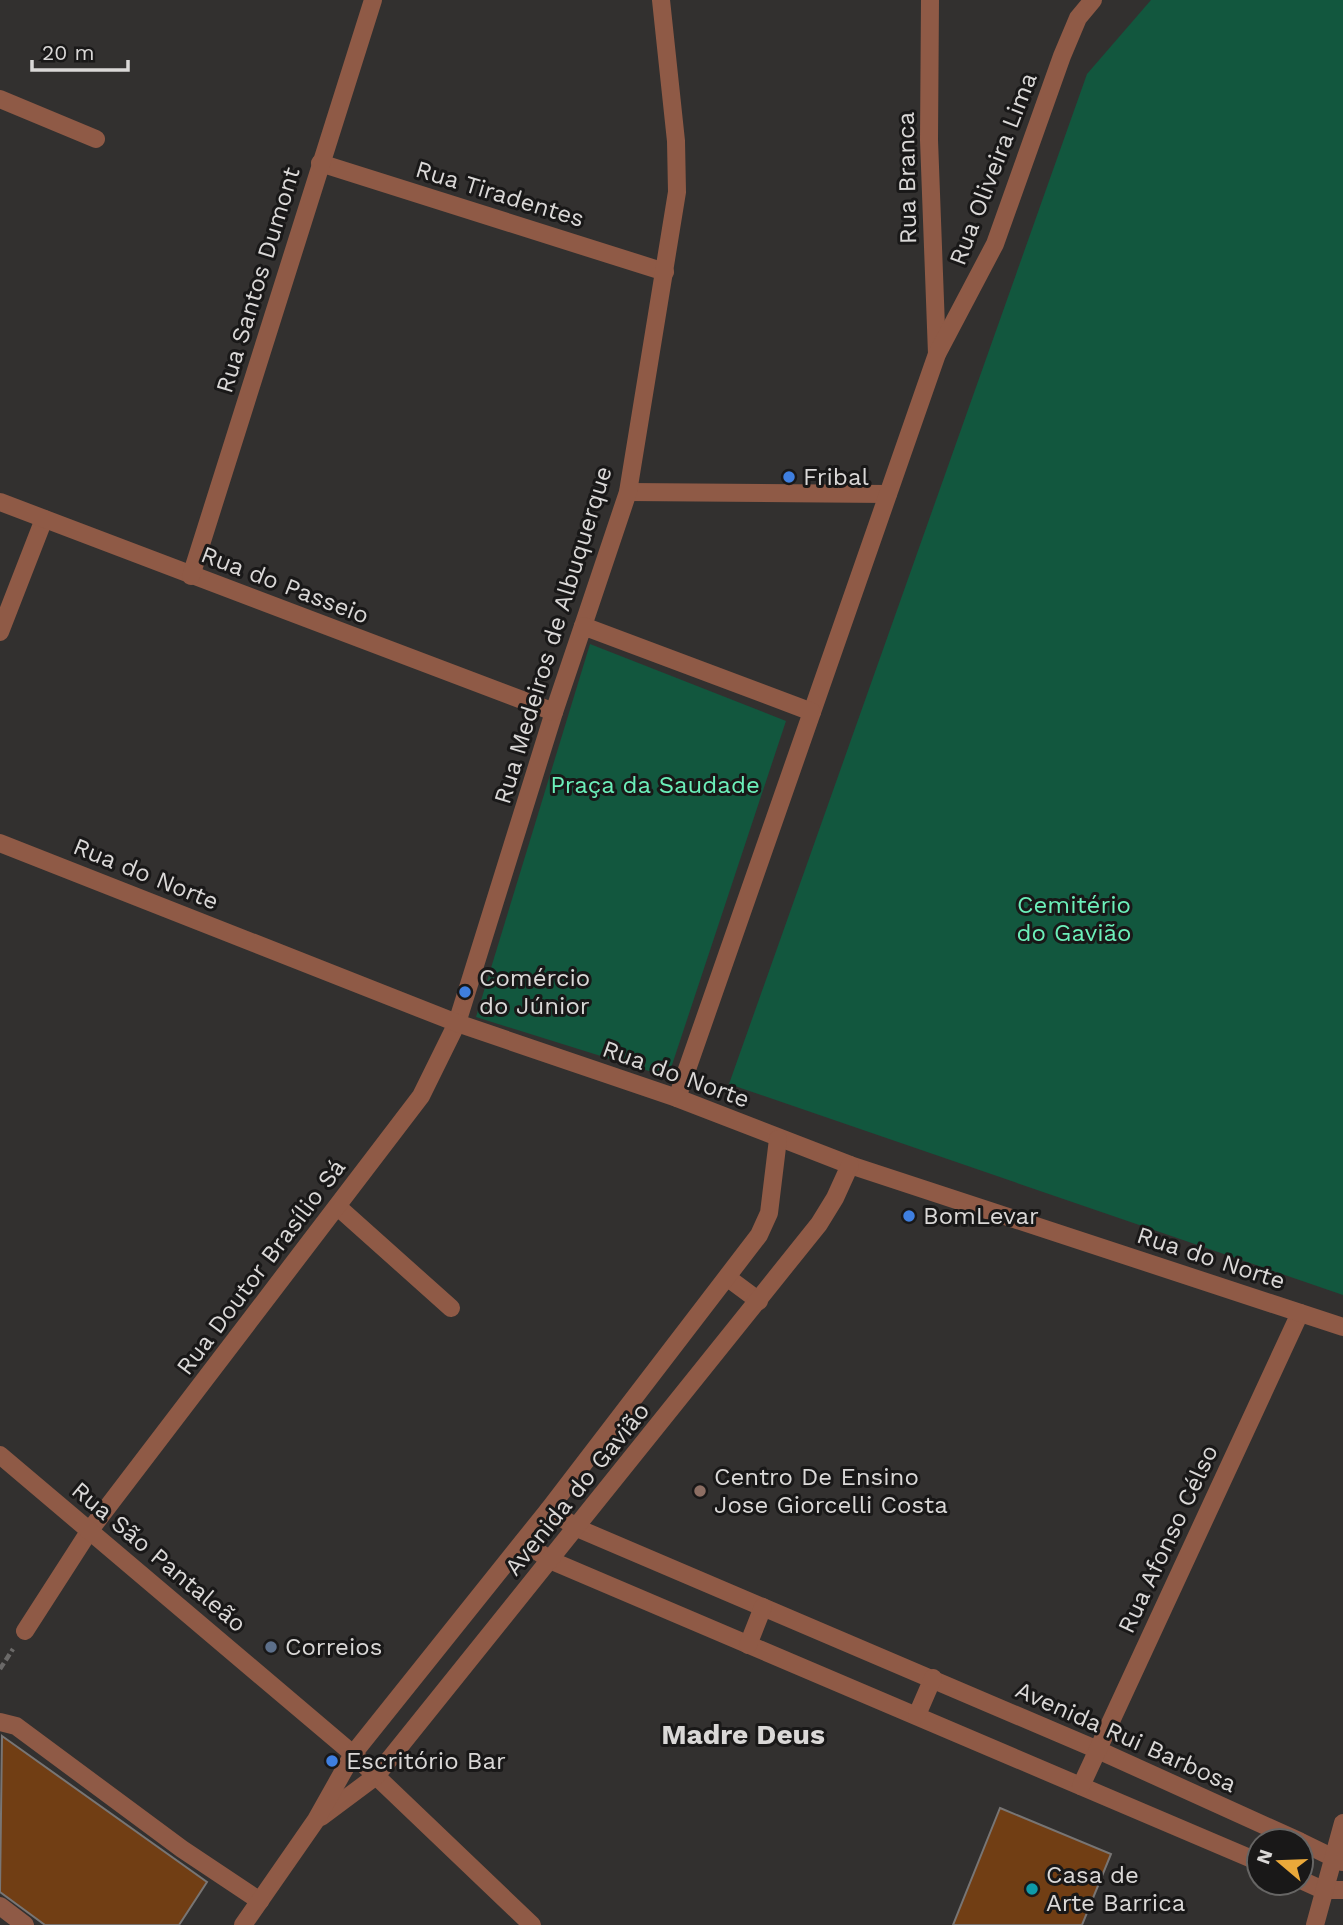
<svg xmlns="http://www.w3.org/2000/svg" width="1343" height="1925" viewBox="0 0 1343 1925" font-family="'Work Sans',sans-serif">
<style>
.green{fill:#12573e}
.building{fill:#713e14;stroke:#787574;stroke-width:2}
.lines{fill:none;stroke-linecap:round;stroke-linejoin:round}
.path{stroke:#6b6968;stroke-width:4.5;stroke-dasharray:7 3.5;stroke-linecap:butt}
.service{stroke:#8f5a46;stroke-width:18}
.minor{stroke:#8f5a46;stroke-width:18}
.tertiary{stroke:#8f5a46;stroke-width:18}
.shop-dot{fill:#3f7fe0;stroke:#191818;stroke-width:2.5}
.education-dot{fill:#8d6e63;stroke:#191818;stroke-width:2.5}
.service-dot{fill:#5c6f8a;stroke:#191818;stroke-width:2.5}
.culture-dot{fill:#0f9aa8;stroke:#191818;stroke-width:2.5}
.labels{text-anchor:middle;stroke-width:6;stroke-linejoin:round;paint-order:stroke}
.street-label{font-size:24px;fill:#dad8d7;stroke:#191818}
.poi-label{font-size:24px;fill:#dad8d7;stroke:#191818;text-anchor:start}
.park-label{font-size:24px;fill:#6cf0ba;stroke:#191818}
.quarter-label{font-size:28px;font-weight:bold;fill:#dad8d7;stroke:#191818}
</style>
<rect width="100%" height="100%" fill="#32302f"/>
<g class="green">
<polygon points="1151,0 1343,0 1343,1295 729,1084 1087,74"/>
<polygon points="590,644 786,721 668,1077 476,1017"/>
</g>
<g class="building">
<polygon points="2,1736 207,1882 179,1925 45,1925 0,1892"/>
<polygon points="1000,1808 1111,1854 1082,1925 953,1925"/>
</g>
<g class="lines">
<polyline class="path" points="0,1669 13,1649"/>
<g class="service">
<polyline points="0,1722 16,1726 182,1849 260,1901"/>
<polyline points="0,1906 25,1925"/>
</g>
<g class="minor">
<polyline points="930,0 929,140 937,354"/>
<polyline points="0,99 96,139"/>
<polyline points="320,163 665,272"/>
<polyline points="628,492 888,494"/>
<polyline points="583,626 628,492 677,192 676,141 661,0"/>
<polyline points="0,632 44,519"/>
<polyline points="812,712 937,354 995,244 1062,56 1078,18 1093,0"/>
<polyline points="338,1207 451,1308"/>
<polyline points="549,1509 577,1528 1098,1750 1299,1841"/>
<polyline points="523,1542 552,1561 1259,1862"/>
<polyline points="25,1631 90,1530 421,1096 457,1023 554,712"/>
<polyline points="748,1645 763,1607"/>
<polyline points="917,1715 933,1678"/>
<polyline points="1081,1786 1300,1313"/>
<polyline points="1301,1842 1342,1862"/>
<polyline points="1301,1880 1323,1890 1343,1890"/>
<polyline points="1315,1925 1343,1823"/>
</g>
<g class="tertiary">
<polyline points="0,502 554,712 583,626 812,712 677,1098"/>
<polyline points="191,576 373,0"/>
<polyline points="0,843 457,1023 677,1098 850,1165 1343,1327"/>
<polyline points="728,1278 759,1301"/>
<polyline points="0,1455 353,1754 532,1925"/>
<polyline points="321,1817 376,1776 819,1224 835,1198 850,1165"/>
<polyline points="243,1925 316,1820 353,1754 549,1509 759,1235 769,1213 778,1139"/>
</g>
</g>
<g class="shop-dot">
<circle cx="789" cy="477" r="7"/>
<circle cx="465" cy="992" r="7"/>
<circle cx="909" cy="1216" r="7"/>
<circle cx="332" cy="1761" r="7"/>
</g>
<circle class="education-dot" cx="700" cy="1491" r="7"/>
<circle class="service-dot" cx="271" cy="1647" r="7"/>
<circle class="culture-dot" cx="1032" cy="1889" r="7"/>
<g class="labels">
<g class="street-label">
<text transform="translate(993 169) rotate(-69)" y="8">Rua Oliveira Lima</text>
<text transform="translate(907 178) rotate(-91)" y="8">Rua Branca</text>
<text transform="translate(500 194) rotate(17)" y="8">Rua Tiradentes</text>
<text transform="translate(258 280) rotate(-73)" y="8">Rua Santos Dumont</text>
<text transform="translate(285 585) rotate(21)" y="8">Rua do Passeio</text>
<text transform="translate(553 635) rotate(-73)" y="8">Rua Medeiros de Albuquerque</text>
<text transform="translate(146 874) rotate(22)" y="8">Rua do Norte</text>
<text transform="translate(676 1074) rotate(20)" y="8">Rua do Norte</text>
<text transform="translate(1211 1258) rotate(18)" y="8">Rua do Norte</text>
<text transform="translate(261 1267) rotate(-53)" y="8">Rua Doutor Brasílio Sá</text>
<text transform="translate(577 1489) rotate(-51)" y="8">Avenida do Gavião</text>
<text transform="translate(1168 1539) rotate(-65)" y="8">Rua Afonso Célso</text>
<text transform="translate(159 1557) rotate(40)" y="8">Rua São Pantaleão</text>
<text transform="translate(1126 1737) rotate(24)" y="8">Avenida Rui Barbosa</text>
</g>
<g class="poi-label">
<text x="803" y="485">Fribal</text>
<text x="479" y="986">Comércio<tspan x="479" dy="28">do Júnior</tspan></text>
<text x="923" y="1224">BomLevar</text>
<text x="714" y="1485">Centro De Ensino<tspan x="714" dy="28">Jose Giorcelli Costa</tspan></text>
<text x="285" y="1655">Correios</text>
<text x="346" y="1769">Escritório Bar</text>
<text x="1046" y="1883">Casa de<tspan x="1046" dy="28">Arte Barrica</tspan></text>
</g>
<g class="park-label">
<text x="655" y="793">Praça da Saudade</text>
<text x="1074" y="913">Cemitério<tspan x="1074" dy="28">do Gavião</tspan></text>
</g>
<g class="quarter-label">
<text x="743" y="1744">Madre Deus</text>
</g>
</g>
<g transform="translate(1280 1862) rotate(289)"><circle r="33" fill="#191818" stroke="#666564" stroke-width="2"/>
<path d="M0-5L12 26L0 18L-12 26Z" fill="#eba93a"/>
<text y="-10" font-size="19" font-weight="bold" text-anchor="middle" fill="#dad8d7">N</text>
</g>
<path d="M32 60v10h96v-10" fill="none" stroke="#dad8d7" stroke-width="3.5"/>
<text x="42" y="60" font-size="21" fill="#dad8d7" stroke="#191818" stroke-width="5" paint-order="stroke">20 m</text>
</svg>
